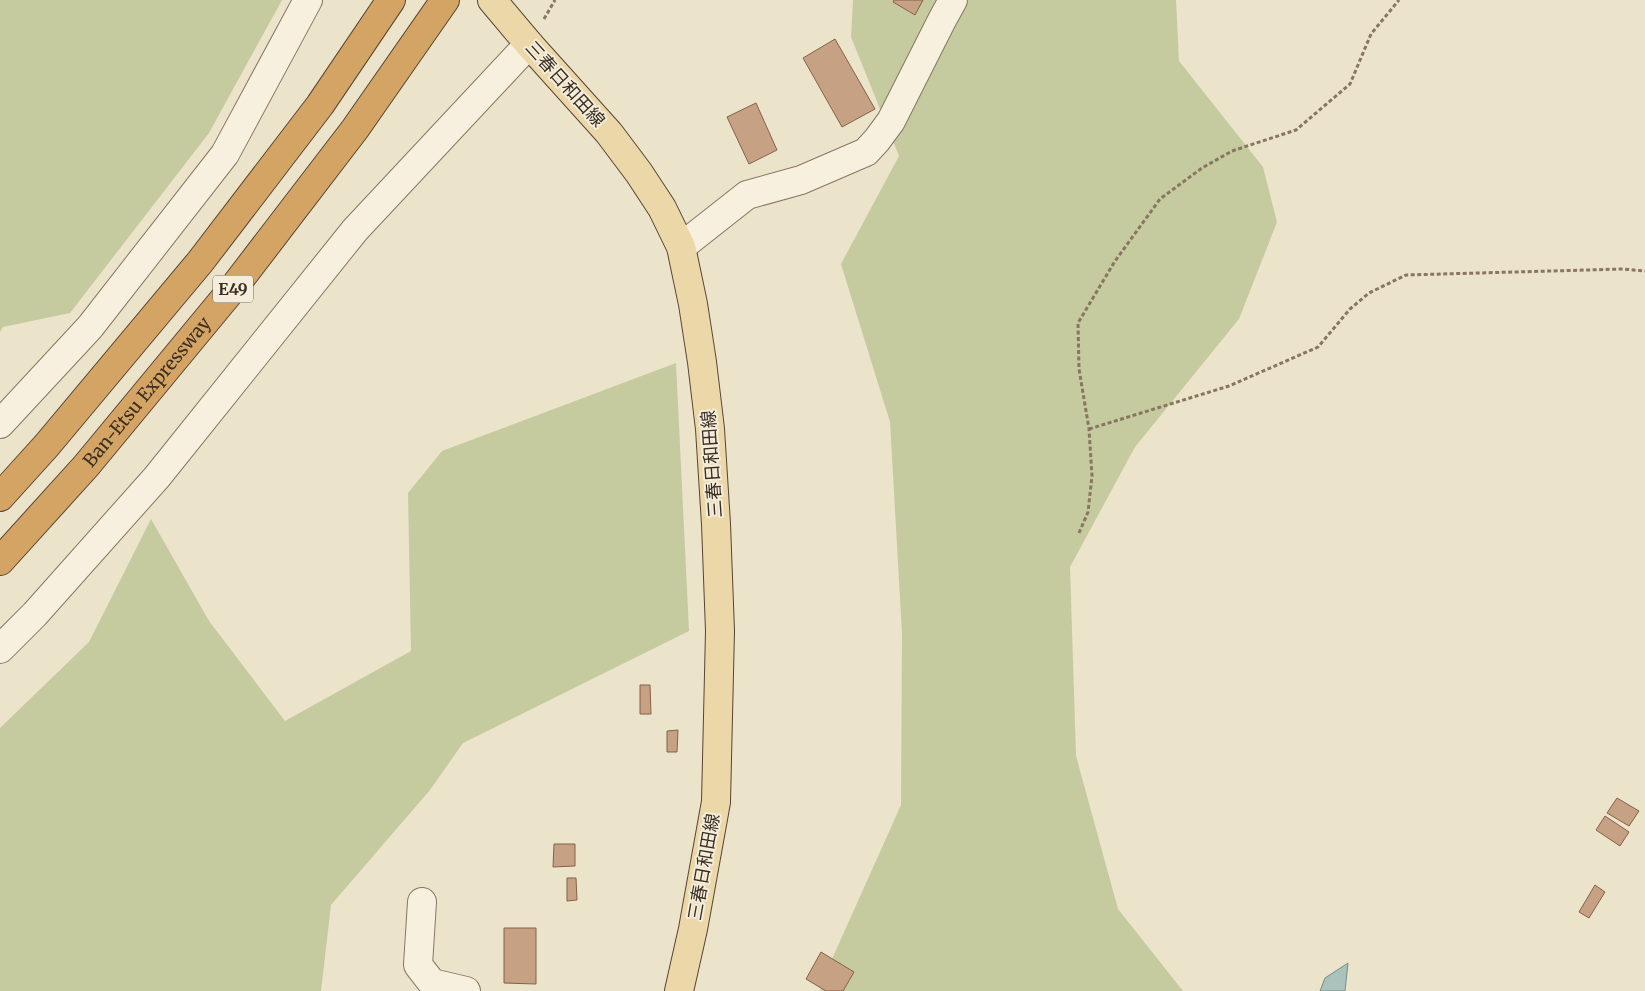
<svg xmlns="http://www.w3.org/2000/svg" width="1645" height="991" viewBox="0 0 1645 991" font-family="Merriweather,'Noto Sans JP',serif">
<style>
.green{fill:#c5ca9f}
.water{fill:#abc1bb;stroke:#729089}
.building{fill:#c7a184;stroke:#866148}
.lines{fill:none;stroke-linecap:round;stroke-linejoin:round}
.minor-casing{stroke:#887660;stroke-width:30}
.major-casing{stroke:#574434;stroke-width:30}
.highway-casing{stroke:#574434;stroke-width:30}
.path{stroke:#887660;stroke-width:3;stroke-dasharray:4 2.5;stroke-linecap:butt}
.minor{stroke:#f7f0de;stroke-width:28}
.major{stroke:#ebd7a7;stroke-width:28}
.highway{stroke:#d4a464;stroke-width:28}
.labels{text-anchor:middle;stroke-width:4;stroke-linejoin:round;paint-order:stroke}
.shield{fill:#f4eddb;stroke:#72675a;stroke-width:1}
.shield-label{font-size:16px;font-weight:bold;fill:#3a2e22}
.street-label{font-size:18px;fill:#3a2e22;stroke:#f4eddb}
</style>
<rect width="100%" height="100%" fill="#ece3cb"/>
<g class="green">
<polygon points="0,0 282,0 209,133 70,313 3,327 0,332"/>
<polygon points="853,0 1176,0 1179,61 1263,167 1277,222 1239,319 1135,447 1070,567 1076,756 1118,909 1183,991 820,991 832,959 901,805 902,633 890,422 841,264 899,156 851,37"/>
<polygon points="676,363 689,631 463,743 430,790 331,905 321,991 0,991 0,728 89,642 151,519 209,621 285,721 411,651 408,493 442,451"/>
</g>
<polygon class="water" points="1348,963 1345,991 1320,991 1325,978"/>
<g class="building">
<polygon points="894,0 923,0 915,15 893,2"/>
<polygon points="835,39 875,109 842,127 803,58"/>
<polygon points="756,103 777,150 749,164 727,117"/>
<polygon points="640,685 650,685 651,714 640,714"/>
<polygon points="678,730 677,752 667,752 667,731"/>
<polygon points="1617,798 1639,811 1629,826 1607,813"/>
<polygon points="1605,816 1629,832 1620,846 1596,830"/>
<polygon points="554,844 575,844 575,866 553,867"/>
<polygon points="567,878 576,878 577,900 567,901"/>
<polygon points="1595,885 1605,892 1589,918 1579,912"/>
<polygon points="504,928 536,928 536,984 504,983"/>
<polygon points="821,952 854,972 843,991 826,991 806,979"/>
</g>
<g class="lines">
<g class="minor-casing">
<g id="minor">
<polyline points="681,247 747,195 801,180 866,152 877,140 891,121 942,20 953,0"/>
<polyline points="0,424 90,327 225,154 308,0"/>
<polyline points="0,649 35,614 157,477 355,230 529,44"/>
<polyline points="422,902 418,965 432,983 466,991"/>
</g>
</g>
<g class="major-casing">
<polyline id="major" points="492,0 529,44 609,133 639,173 662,208 681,247 693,304 702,362 710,429 716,524 720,631 716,802 693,929 679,991"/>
</g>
<g class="highway-casing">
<g id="highway">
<polyline points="0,497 47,445 200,262 320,105 391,0"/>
<path id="s1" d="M0 561 86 466 234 287 355 129 445 0"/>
</g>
</g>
<g class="path">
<polyline points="544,19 555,0"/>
<polyline points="1089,429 1229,386 1318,347 1350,309 1369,293 1406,275 1623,269 1645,271"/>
<polyline points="1079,533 1088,512 1092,476 1089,429 1079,369 1078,323 1115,261 1160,199 1202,168 1232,151 1296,130 1350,84 1371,34 1399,0"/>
</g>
<use href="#minor" class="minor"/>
<use href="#major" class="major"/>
<use href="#highway" class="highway"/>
</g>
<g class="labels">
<rect class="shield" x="213" y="275.5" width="40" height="27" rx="4"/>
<g class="shield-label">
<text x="233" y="295">E49</text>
</g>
<g class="street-label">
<text transform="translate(565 84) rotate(48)" y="6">三春日和田線</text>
<text dy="6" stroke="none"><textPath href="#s1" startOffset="224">Ban-Etsu Expressway</textPath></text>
<text transform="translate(712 464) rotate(-94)" y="6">三春日和田線</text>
<text transform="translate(704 867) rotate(-80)" y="6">三春日和田線</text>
</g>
</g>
</svg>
